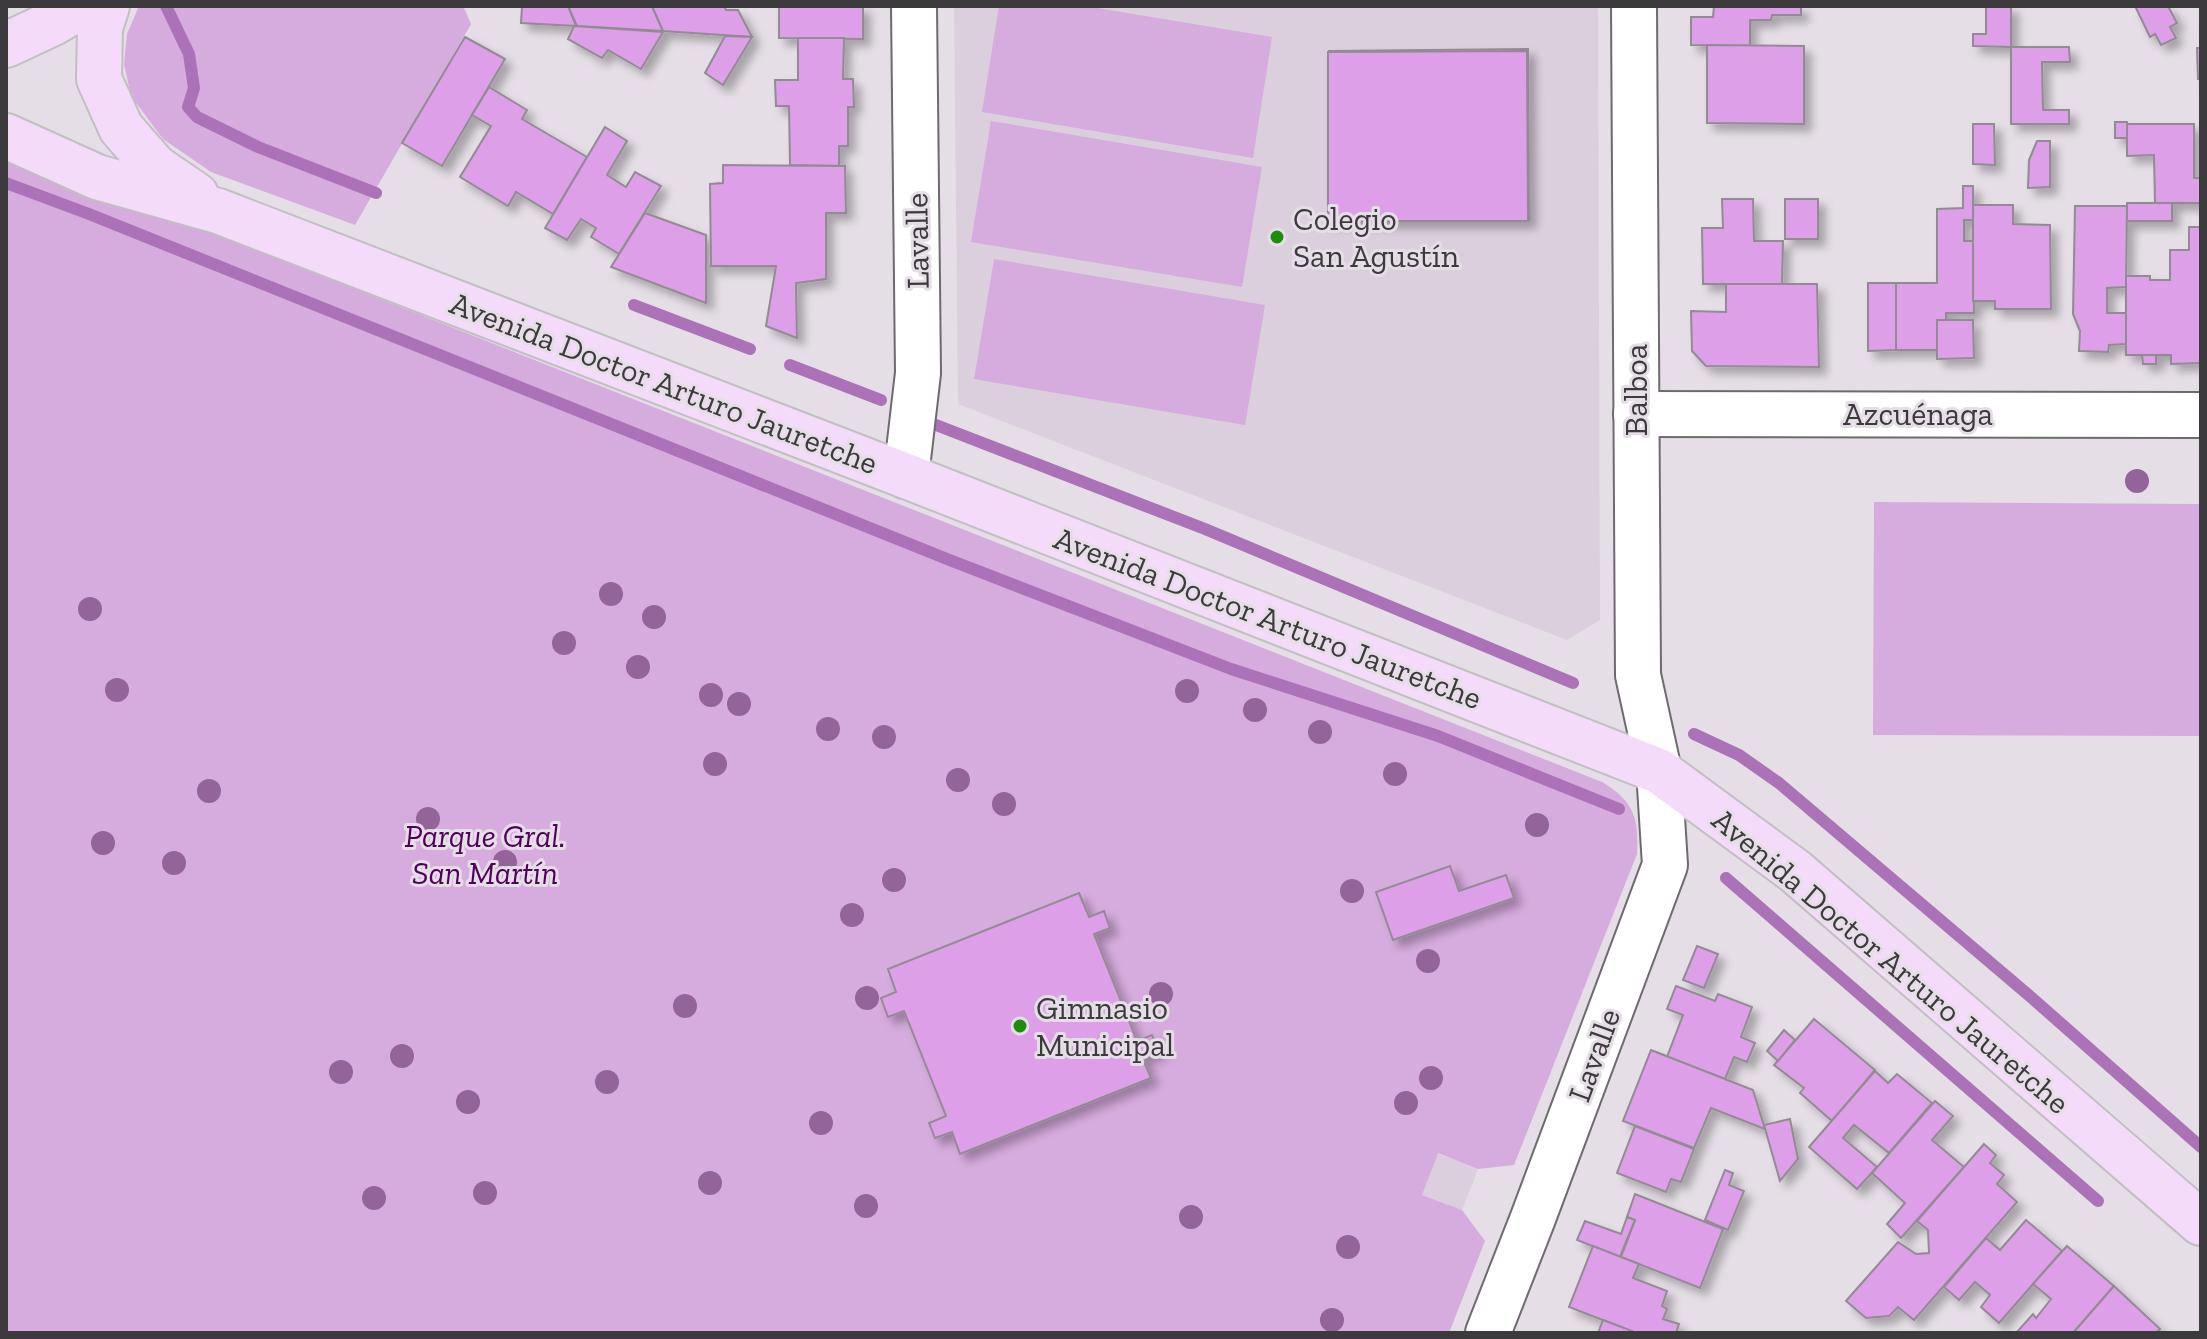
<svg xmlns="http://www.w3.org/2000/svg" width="2207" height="1339" viewBox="0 0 2207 1339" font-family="'Zilla Slab',serif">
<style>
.built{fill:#dbcfdd}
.green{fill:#d6abdd}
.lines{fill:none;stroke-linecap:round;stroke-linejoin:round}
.stream{stroke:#ac72b7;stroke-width:12}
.building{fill:#dd9fe7;stroke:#928b93;stroke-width:2;filter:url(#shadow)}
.minor-casing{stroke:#6f6970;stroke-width:48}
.major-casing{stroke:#c1c0c1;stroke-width:48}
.minor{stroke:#fff;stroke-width:44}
.major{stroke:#f5dbfa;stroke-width:44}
.tree{fill:#93649a}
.poi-dot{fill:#208c0c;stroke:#e5dee6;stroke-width:3}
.labels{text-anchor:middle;stroke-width:6;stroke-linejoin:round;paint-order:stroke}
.poi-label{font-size:32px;fill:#3d3a3d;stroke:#e5dee6;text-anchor:start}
.street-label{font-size:32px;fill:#3d3a3d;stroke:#e5dee6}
.park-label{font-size:32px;font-style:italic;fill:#50005c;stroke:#e5dee6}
</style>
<defs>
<filter id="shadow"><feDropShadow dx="7" dy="7" stdDeviation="4" flood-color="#0004"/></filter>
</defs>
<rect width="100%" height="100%" fill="#e5dee6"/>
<g class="built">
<polygon points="954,6 1598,6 1600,620 1567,640 958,404"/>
<polygon points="1437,1153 1478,1169 1462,1210 1422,1195"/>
</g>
<g class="green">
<polygon points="139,6 463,6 471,24 355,225 211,172 163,139 131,96 124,64 127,34"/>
<polygon points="999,6 1085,6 1272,37 1253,158 982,112"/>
<polygon points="991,121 1262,167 1242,287 971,242"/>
<path d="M6 151 1602 782C1634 801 1639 818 1637 854L1514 1165 1478 1169 1438 1153 1422 1195 1462 1210 1485 1241 1449 1333H6Z"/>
<polygon points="994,259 1265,305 1245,425 974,379"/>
<polygon points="1874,502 2201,504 2201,736 1873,735"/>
</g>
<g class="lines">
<g class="stream">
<polyline points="166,6 189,54 194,88 188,107 197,117 258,147 376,193"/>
<polyline points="6,183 89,214 947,559 1231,669 1438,736 1619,809"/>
<polyline points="634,305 750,349"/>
<polyline points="790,365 881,400"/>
<polyline points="936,425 1205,529 1573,683"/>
<polyline points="1694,734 1739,755 1779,783 2032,998 2201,1147"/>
<polyline points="1726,878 2098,1201"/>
</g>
</g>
<g class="building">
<polygon points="522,6 568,6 576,26 521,23"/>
<polygon points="568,6 652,6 663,31 577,26"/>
<polygon points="652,6 724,6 726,10 738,10 752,37 663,31"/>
<polygon points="779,6 863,6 863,39 779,38"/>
<polygon points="1714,6 1801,6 1801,15 1772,15 1771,20 1750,20 1750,46 1691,45 1691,17 1713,17"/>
<polygon points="1986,6 2011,6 2011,47 1973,46 1973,34 1986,34"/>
<polygon points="2135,6 2168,6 2177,23 2170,27 2176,38 2161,45 2155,34 2150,37"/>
<polygon points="574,26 663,32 641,69 608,50 602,58 568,39"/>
<polygon points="725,36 752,37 723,85 705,73"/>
<polygon points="465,37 505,59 442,166 402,143"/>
<polygon points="798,38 844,38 843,79 853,79 854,107 848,107 848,146 839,146 839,166 790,165 789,106 776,106 775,80 798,80"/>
<polygon points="1707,45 1804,46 1804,124 1707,123"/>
<polygon points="2011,47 2069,47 2070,62 2042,62 2043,110 2069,110 2069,124 2011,124"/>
<polygon points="2197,48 2201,48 2201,79 2198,79"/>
<polygon points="1528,49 1529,220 1330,220 1329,51"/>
<polygon points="1527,51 1528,221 1328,221 1328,52"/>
<polygon points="489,87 527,110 522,119 587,157 553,214 516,192 508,206 460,177 491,126 472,115"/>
<rect x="2115" y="122" width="12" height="16"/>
<polygon points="1973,124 1994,124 1995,165 1973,164"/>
<polygon points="2127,124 2194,124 2194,178 2201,178 2201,203 2155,203 2154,155 2127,156"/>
<polygon points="605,127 627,141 607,175 626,187 635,172 661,186 619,254 591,237 596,228 581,219 567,240 545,228"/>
<polygon points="2037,141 2050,141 2050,187 2028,188 2029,160"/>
<polygon points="723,165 845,166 846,213 826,213 826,279 796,283 797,338 766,326 776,266 711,266 710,184 723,183"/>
<polygon points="1963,186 1973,186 1973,220 1964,220 1964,241 1973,241 1974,313 1946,313 1946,320 1937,320 1937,350 1896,350 1896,283 1937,283 1937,209 1963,208"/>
<polygon points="1722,199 1753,199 1754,241 1783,241 1782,284 1703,284 1702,228 1723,228"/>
<rect x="1785" y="199" width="33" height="40"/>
<rect x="2127" y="203" width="45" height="18"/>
<polygon points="1973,205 2013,205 2013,224 2050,225 2051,309 1995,309 1995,301 1973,301"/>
<polygon points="2075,206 2127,206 2126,287 2107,288 2107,313 2126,313 2126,344 2109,345 2108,352 2079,351 2080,331 2073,314"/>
<polygon points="645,213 706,235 706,303 611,267"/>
<polygon points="2189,227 2201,227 2201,363 2171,364 2171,355 2126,355 2126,276 2150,276 2150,280 2170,280 2170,250 2189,250"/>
<polygon points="1868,283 1896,283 1896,350 1868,351"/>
<polygon points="1726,284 1817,284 1819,367 1706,366 1692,351 1691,311 1726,312"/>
<polygon points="1937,320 1973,320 1974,358 1937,359"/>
<polygon points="2142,355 2156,355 2156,364 2143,364"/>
<polygon points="1450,866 1459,891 1506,875 1514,898 1393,940 1376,892"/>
<polygon points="1079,893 1089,917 1104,911 1110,928 1094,934 1137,1041 1152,1035 1159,1051 1142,1057 1151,1078 960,1154 952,1132 935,1138 929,1123 946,1116 904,1011 888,1017 881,998 896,992 888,969"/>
<polygon points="1697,946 1718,954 1704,988 1683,980"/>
<polygon points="1676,986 1715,1001 1718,994 1752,1007 1741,1037 1755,1043 1747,1062 1734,1057 1725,1079 1667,1057 1683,1015 1667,1009"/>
<polygon points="1814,1019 1875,1070 1832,1121 1800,1093 1804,1088 1774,1065"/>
<polygon points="1784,1030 1795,1040 1778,1061 1767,1051"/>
<polygon points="1651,1050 1753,1090 1765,1129 1711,1108 1694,1148 1623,1121"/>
<polygon points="1875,1071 1888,1083 1897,1074 1932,1103 1889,1153 1854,1125 1843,1138 1877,1167 1857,1189 1809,1147"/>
<polygon points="1935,1101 1953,1116 1932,1140 1964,1167 1901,1238 1887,1224 1905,1203 1872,1173"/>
<polygon points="1790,1119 1798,1159 1780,1181 1764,1125"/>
<polygon points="1635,1126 1694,1149 1681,1182 1671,1179 1666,1192 1617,1173"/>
<polygon points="1984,1144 1996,1155 1990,1163 2004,1175 1997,1184 2017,1202 1914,1320 1898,1307 1889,1316 1866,1318 1846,1301 1898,1242 1916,1254 1929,1253 1928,1230 1917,1221"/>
<polygon points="1725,1170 1733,1173 1729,1185 1744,1191 1728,1230 1705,1220"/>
<polygon points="1635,1194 1723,1229 1700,1288 1621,1257 1635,1220 1627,1217"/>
<polygon points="1627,1217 1635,1220 1620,1257 1577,1240 1585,1221 1621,1234"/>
<polygon points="2026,1220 2062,1251 1999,1323 1981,1307 1990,1295 1975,1282 1959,1300 1944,1287 1986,1238 2000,1250"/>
<polygon points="1593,1246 1639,1264 1633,1278 1667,1291 1662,1306 1667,1309 1663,1319 1679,1324 1676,1333 1636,1333 1569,1307"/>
<polygon points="2067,1246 2114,1286 2073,1333 2016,1333 2033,1314 2036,1318 2051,1299 2033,1284"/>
<polygon points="2114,1286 2160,1329 2156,1333 2073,1333"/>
<polygon points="1603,1320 1632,1331 1631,1333 1598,1333"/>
</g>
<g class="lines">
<g class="minor-casing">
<g id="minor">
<polyline points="1636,414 2201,415"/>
<polyline points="906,476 918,373 914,6"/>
<polyline points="1488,1333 1533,1218 1665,865 1659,771 1638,675 1634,6"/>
</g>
</g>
<g class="major-casing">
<g id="major">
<polyline points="107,6 100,28 99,79 121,128 155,167 196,195"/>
<polyline points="6,45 53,23 82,6"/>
<polyline points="6,136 97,177 218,211 906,476 1659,771 1795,871 2201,1223"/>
</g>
</g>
<use href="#minor" class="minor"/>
<use href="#major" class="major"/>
</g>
<g class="tree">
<circle cx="2137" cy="481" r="12"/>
<circle cx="611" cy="594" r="12"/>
<circle cx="90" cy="609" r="12"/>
<circle cx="654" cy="617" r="12"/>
<circle cx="564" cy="643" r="12"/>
<circle cx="638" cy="667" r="12"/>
<circle cx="117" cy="690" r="12"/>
<circle cx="1187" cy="691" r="12"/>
<circle cx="711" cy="695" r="12"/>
<circle cx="739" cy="704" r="12"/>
<circle cx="1255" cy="710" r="12"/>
<circle cx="828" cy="729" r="12"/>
<circle cx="1320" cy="732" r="12"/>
<circle cx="884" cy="737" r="12"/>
<circle cx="715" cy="764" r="12"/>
<circle cx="1395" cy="774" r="12"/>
<circle cx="958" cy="780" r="12"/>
<circle cx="209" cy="791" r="12"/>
<circle cx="1004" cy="804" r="12"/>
<circle cx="428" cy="819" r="12"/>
<circle cx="1537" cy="825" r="12"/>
<circle cx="103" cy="843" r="12"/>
<circle cx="505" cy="862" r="12"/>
<circle cx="174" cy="863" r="12"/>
<circle cx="894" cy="880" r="12"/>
<circle cx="1352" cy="891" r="12"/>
<circle cx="852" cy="915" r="12"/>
<circle cx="1428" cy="961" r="12"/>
<circle cx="1161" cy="994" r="12"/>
<circle cx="867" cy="998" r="12"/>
<circle cx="685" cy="1006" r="12"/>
<circle cx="402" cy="1056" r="12"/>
<circle cx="341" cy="1072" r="12"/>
<circle cx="1431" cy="1078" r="12"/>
<circle cx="607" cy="1082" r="12"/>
<circle cx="468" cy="1102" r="12"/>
<circle cx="1406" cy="1103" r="12"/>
<circle cx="821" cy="1123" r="12"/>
<circle cx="710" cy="1183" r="12"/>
<circle cx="485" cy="1193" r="12"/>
<circle cx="374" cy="1198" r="12"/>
<circle cx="866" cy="1206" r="12"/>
<circle cx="1191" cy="1217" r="12"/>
<circle cx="1348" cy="1247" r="12"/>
<circle cx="1332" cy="1320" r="12"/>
</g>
<g class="poi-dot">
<circle cx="1277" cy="237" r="8"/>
<circle cx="1020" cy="1026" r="8"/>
</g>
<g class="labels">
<g class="poi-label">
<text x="1293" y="230">Colegio<tspan x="1293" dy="37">San Agustín</tspan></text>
<text x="1036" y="1019">Gimnasio<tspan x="1036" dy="37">Municipal</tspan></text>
</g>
<g class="street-label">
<text transform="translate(917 241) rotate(-91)" y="11">Lavalle</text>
<text transform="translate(664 383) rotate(21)" y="11">Avenida Doctor Arturo Jauretche</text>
<text transform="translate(1636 390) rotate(-90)" y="11">Balboa</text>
<text x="1918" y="425">Azcuénaga</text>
<text transform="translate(1268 618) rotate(21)" y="11">Avenida Doctor Arturo Jauretche</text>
<text transform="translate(1891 961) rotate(40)" y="11">Avenida Doctor Arturo Jauretche</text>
<text transform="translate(1594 1055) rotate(-70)" y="11">Lavalle</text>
</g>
<g class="park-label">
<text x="485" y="847">Parque Gral.<tspan x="485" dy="37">San Martín</tspan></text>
</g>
</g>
<rect width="2207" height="1339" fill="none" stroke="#3d3a3d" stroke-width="16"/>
</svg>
